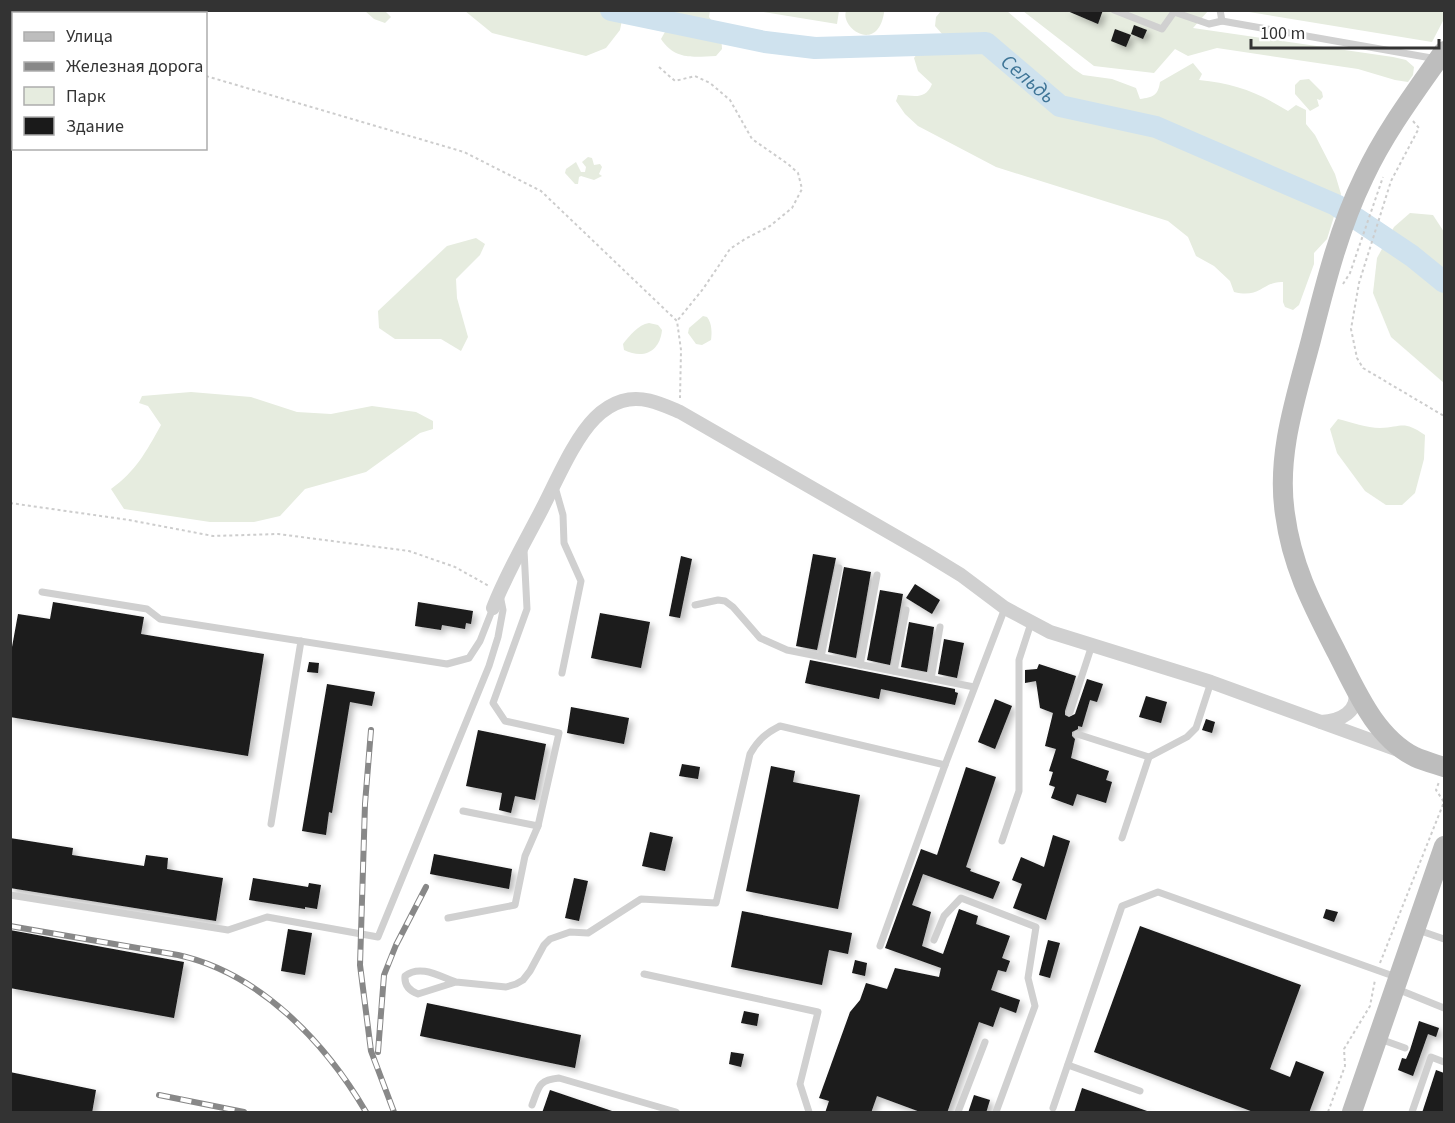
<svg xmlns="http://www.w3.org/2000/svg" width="1455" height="1123" viewBox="0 0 1455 1123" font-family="'Source Sans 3',sans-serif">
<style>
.green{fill:#e6ecdf}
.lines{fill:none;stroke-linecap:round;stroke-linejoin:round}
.river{stroke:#cfe2ee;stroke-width:22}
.building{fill:#1a1a1a;filter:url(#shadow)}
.path{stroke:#cdcdcd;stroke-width:2;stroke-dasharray:3 3;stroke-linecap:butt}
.lane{stroke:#d0d0d0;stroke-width:7}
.street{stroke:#d0d0d0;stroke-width:14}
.secondary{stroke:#bdbdbd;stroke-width:20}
.rail-casing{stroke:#888;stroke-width:6}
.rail{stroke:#fff;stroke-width:4;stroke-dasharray:11;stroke-linecap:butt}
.labels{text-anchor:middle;stroke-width:6;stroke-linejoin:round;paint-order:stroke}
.water-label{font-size:21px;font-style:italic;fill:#3f7597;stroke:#fff}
</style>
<defs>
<filter id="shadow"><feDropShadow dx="4" dy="4" stdDeviation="3" flood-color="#0004"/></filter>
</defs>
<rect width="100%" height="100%" fill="#fff"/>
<g class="green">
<polygon points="1444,10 1444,19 1432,42 1243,11"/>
<polygon points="365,11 385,11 391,17 385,23 374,19"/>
<polygon points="465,11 620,11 622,20 620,30 606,48 586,56 492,33"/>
<path d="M675 11H710L709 17C713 22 712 26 714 31 719 40 722 38 722 49L716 56C692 57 675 60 661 39L670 23V15Z"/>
<polygon points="757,11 839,11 837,24"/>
<path d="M846 11H884V13C877 54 840 28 846 11Z"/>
<path d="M941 11H1007L1074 69 1083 75 1112 79 1136 88 1140 99C1153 97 1158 96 1160 82L1193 63 1202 74 1199 80C1234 83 1259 93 1288 111L1296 105 1306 110V124L1315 135 1335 174 1341 194 1327 239 1314 253V264L1299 305 1293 310 1285 307 1283 302V282C1263 281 1261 299 1234 292L1230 281 1214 266 1196 256 1188 237 1168 221 996 167 918 126 905 114 896 101 898 95C913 95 925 101 932 84L918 71 914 58 920 50 942 41 943 35 935 26 936 17Z"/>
<polygon points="1023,11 1208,11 1193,28 1393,57 1406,60 1414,67 1413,75 1408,82 1395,80 1358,69 1217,48 1188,56 1175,49 1154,73 1094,66"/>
<polygon points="1309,79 1322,92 1323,97 1320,100 1317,99 1319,106 1310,111 1295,94 1295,85 1300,80"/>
<polygon points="588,157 592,158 594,165 600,164 602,167 599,174 602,176 594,180 581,176 579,177 578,184 575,184 565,173 566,169 576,162 581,172 585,172 586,167 582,162"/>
<polygon points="1410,213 1433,215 1444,232 1444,383 1391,337 1373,293 1377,258 1394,227"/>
<polygon points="476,238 485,244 480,255 456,279 457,298 468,337 461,351 441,339 395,339 379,328 378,311 447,246"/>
<path d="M703 316 707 317C712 323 712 333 711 340L702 345 696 344 688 333 689 328Z"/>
<path d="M649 323 658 325 662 330C660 351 644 360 624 350L623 344C630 335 638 325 649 323Z"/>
<path d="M191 392 251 397 297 412 331 414 372 406 416 412 433 421V429L420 433 366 472 305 489 280 516 254 522H210L124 509 111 489C136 471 146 452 161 425L148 406 139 403 142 396Z"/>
<path d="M1338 419C1351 422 1367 428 1380 428 1403 427 1403 420 1425 435L1424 459 1415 493 1402 505H1386L1365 491 1337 453 1330 429Z"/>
</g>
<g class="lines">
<path class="river" id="s1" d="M611 10 765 42 815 48 986 43 1060 106 1156 127 1336 205 1412 256 1444 282"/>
</g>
<g class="building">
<polygon points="1065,10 1103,10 1098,24"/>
<polygon points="1134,25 1147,30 1143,39 1131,34"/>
<polygon points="1115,29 1131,35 1126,47 1111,41"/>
<polygon points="813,554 836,558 817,650 796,646"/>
<polygon points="681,556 692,559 680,618 669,616"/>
<polygon points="844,567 871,572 856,658 828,652"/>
<polygon points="915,584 940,600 932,614 906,598"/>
<polygon points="880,590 903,594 890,665 867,660"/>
<polygon points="53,602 144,617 141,634 264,654 248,756 10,717 10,658 18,614 50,619"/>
<polygon points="418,602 473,611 471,624 466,623 465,629 442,625 441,630 415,626"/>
<polygon points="600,613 650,622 641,668 591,658"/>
<polygon points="909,622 934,627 927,672 901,667"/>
<polygon points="944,639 964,643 957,678 938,674"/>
<polygon points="810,660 955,689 955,692 958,693 955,705 881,689 879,699 805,683"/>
<polygon points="309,662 319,663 318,673 307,672"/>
<polygon points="1039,664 1076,676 1065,711 1065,715 1069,717 1075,714 1087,679 1103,684 1097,702 1090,700 1082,727 1078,726 1078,729 1072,732 1072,736 1075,739 1071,758 1109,771 1106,780 1112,782 1106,803 1077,794 1073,806 1051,798 1055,787 1049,785 1053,772 1049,771 1056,749 1045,746 1053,713 1040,708 1036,681 1025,683 1025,670 1037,669"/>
<polygon points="327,684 375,692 372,706 350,702 332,813 329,812 326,835 302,831"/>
<polygon points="1146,696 1167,702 1161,723 1139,717"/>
<polygon points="995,699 1012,706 995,749 978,742"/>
<polygon points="571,707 629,718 624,744 567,733"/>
<polygon points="1206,719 1215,722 1212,733 1202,730"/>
<polygon points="478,730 546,744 535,800 515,796 511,813 499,810 502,793 466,786"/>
<polygon points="682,764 700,767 698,779 679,776"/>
<polygon points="771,766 795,771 793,782 860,795 838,909 746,891"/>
<polygon points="966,767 996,777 966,867 971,869 970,871 1000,882 993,899 923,874 912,905 931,912 922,946 943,954 959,909 978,916 976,924 1010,936 1002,958 1010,961 1006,972 998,970 991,990 1020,1000 1016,1013 1000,1007 993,1027 979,1022 947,1113 923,1113 877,1096 871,1113 825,1113 829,1101 819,1098 850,1012 860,1000 866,983 887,989 895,968 939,977 941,968 885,948 921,849 937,855"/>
<polygon points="650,832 673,837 665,871 642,866"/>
<polygon points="1053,835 1070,841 1046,920 1013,908 1022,884 1012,880 1021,857 1044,867"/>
<polygon points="10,838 73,848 72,855 144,866 146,855 168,858 167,869 223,878 216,921 10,888"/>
<polygon points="434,854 512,869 509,889 430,874"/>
<polygon points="253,878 308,887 309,883 321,885 317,909 305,907 305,909 249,900"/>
<polygon points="574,878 588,881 579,921 565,918"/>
<polygon points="1326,909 1338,912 1334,922 1323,918"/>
<polygon points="742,911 852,933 848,954 829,950 822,985 731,967"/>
<polygon points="1140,926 1301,985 1270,1069 1290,1077 1296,1061 1324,1072 1309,1113 1256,1113 1094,1052"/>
<polygon points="288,929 312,933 305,975 281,971"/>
<polygon points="10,930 184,962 174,1018 10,988"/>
<polygon points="1048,940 1060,943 1050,978 1039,975"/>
<polygon points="855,960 867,963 865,976 852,973"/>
<polygon points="427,1003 581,1035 575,1068 420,1036"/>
<polygon points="744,1011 759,1014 757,1026 741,1023"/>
<polygon points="1419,1021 1439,1028 1436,1037 1428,1034 1413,1076 1398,1070 1402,1058 1406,1059 1410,1050"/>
<polygon points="731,1052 744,1054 741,1067 729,1064"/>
<polygon points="1436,1070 1444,1073 1444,1113 1422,1113"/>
<polygon points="10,1072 96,1090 92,1113 10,1113"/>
<polygon points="1082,1088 1147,1111 1146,1113 1074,1113"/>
<polygon points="550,1090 612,1111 612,1113 542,1113"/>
<polygon points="974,1095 990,1100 986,1113 968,1113"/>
</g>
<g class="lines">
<g class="path">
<polyline points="659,67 675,81 695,76 710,83 730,100 752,139 788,164 798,173 802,189 792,208 770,226 745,239 730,249 703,289 677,321"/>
<polyline points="206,76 464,152 541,191 677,321 681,350 680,398"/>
<polyline points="10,104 14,104"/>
<polyline points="1413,121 1419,128 1391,181 1359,283 1351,329 1357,358 1363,368 1444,416"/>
<polyline points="1343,284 1350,273 1383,177"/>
<polyline points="10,503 129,520 213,536 278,534 409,551 455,567 489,586"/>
<polyline points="1380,963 1444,802 1436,790 1439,782"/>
<polyline points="1328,1112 1345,1066 1344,1049 1370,1006 1375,980"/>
</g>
<g class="lane">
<polyline points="1114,10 1162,29 1174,12 1209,24 1222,21"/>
<polyline points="1220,10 1222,21 1437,59"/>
<polyline points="555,487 563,515 564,543 581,581 562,673"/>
<polyline points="42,592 147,609 160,619 447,664 469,658 480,641 493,608"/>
<polyline points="695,605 718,600 725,601 733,607 760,638 787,650 974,687"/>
<polyline points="821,657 839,568"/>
<polyline points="860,665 877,575"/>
<polyline points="894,671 906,610"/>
<polyline points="931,679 940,627"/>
<polyline points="1070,712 1092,645"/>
<polyline points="1077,734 1149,757"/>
<polyline points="463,811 538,826 559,733 505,721 493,703 527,609 524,550"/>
<polyline points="271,824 301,641"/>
<polyline points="1122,838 1149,757 1187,737 1196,728 1211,682"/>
<polyline points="1002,841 1019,791 1019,660 1031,623"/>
<polyline points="10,895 228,930 267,917 378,937 489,666 498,637 503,610 500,595"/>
<polyline points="448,918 515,905 525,856 538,826"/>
<polyline points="1418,930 1444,939"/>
<polyline points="934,940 944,916 961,898 1036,927 1028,978 1035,1006 996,1112"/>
<polyline points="880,946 945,765"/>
<polyline points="644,974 818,1012 800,1084 809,1112"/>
<path d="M456 982C439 976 420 964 405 976 404 986 410 991 418 994L456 982 506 987 516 984 523 980 530 971 544 945 550 939 570 932 588 933 641 899 716 903 750 754C758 740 766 733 780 726L945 765 1005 608"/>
<polyline points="1397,989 1444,1008"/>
<polyline points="1380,1039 1405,1048"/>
<polyline points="1068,1065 1140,1091"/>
<path d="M532 1105C539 1087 538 1080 559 1078L676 1112"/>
<polyline points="1053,1108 1122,906 1158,892 1396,977"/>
<polyline points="958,1112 985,1042"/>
<polyline points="1412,1112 1431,1057 1444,1062"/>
</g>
<g class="street">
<path d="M493 608C506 574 525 542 542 509 556 482 574 439 595 418 602 411 612 404 622 401 643 395 661 404 680 412L925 553 961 575 1005 608 1050 632 1211 682 1398 750"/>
<path d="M1321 722C1340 721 1360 712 1355 689"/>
</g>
<g class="secondary">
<path d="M1444 51C1416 91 1385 132 1364 177 1339 228 1325 285 1311 340 1296 397 1276 455 1285 514 1292 567 1313 606 1337 653 1356 690 1375 737 1415 757 1424 761 1435 764 1444 767"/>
<polyline points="1352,1112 1444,846"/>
</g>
<g class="rail-casing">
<g id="rail">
<polyline points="371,730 365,804 360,965 371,1051 394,1112"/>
<path d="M10 926 178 955C260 973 325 1042 366 1112"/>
<polyline points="378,1052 384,975 396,945 426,887"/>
<polyline points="159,1095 244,1112"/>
</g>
</g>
<use href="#rail" class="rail"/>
</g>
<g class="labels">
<g class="water-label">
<text dy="7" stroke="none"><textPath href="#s1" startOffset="434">Сельдь</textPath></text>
</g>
</g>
<rect width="1455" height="1123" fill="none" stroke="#333333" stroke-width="24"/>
<rect x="12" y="12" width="195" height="138" fill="#ffffff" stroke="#adadad" stroke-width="1.5"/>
<rect x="24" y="32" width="30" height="9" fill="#bdbdbd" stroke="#adadad" stroke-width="1.5"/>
<text x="66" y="42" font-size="18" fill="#333333">Улица</text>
<rect x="24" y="62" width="30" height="9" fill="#888888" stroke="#adadad" stroke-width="1.5"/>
<text x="66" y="72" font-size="18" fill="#333333">Железная дорога</text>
<rect x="24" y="87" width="30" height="18" fill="#e6ecdf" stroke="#adadad" stroke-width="1.5"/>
<text x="66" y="102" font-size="18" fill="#333333">Парк</text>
<rect x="24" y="117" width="30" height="18" fill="#1a1a1a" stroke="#adadad" stroke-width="1.5"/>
<text x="66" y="132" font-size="18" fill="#333333">Здание</text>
<path d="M1251 39v9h188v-9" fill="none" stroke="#333333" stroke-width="3"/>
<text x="1260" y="39" font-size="18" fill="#333333" stroke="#ffffff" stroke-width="4.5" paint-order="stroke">100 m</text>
</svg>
